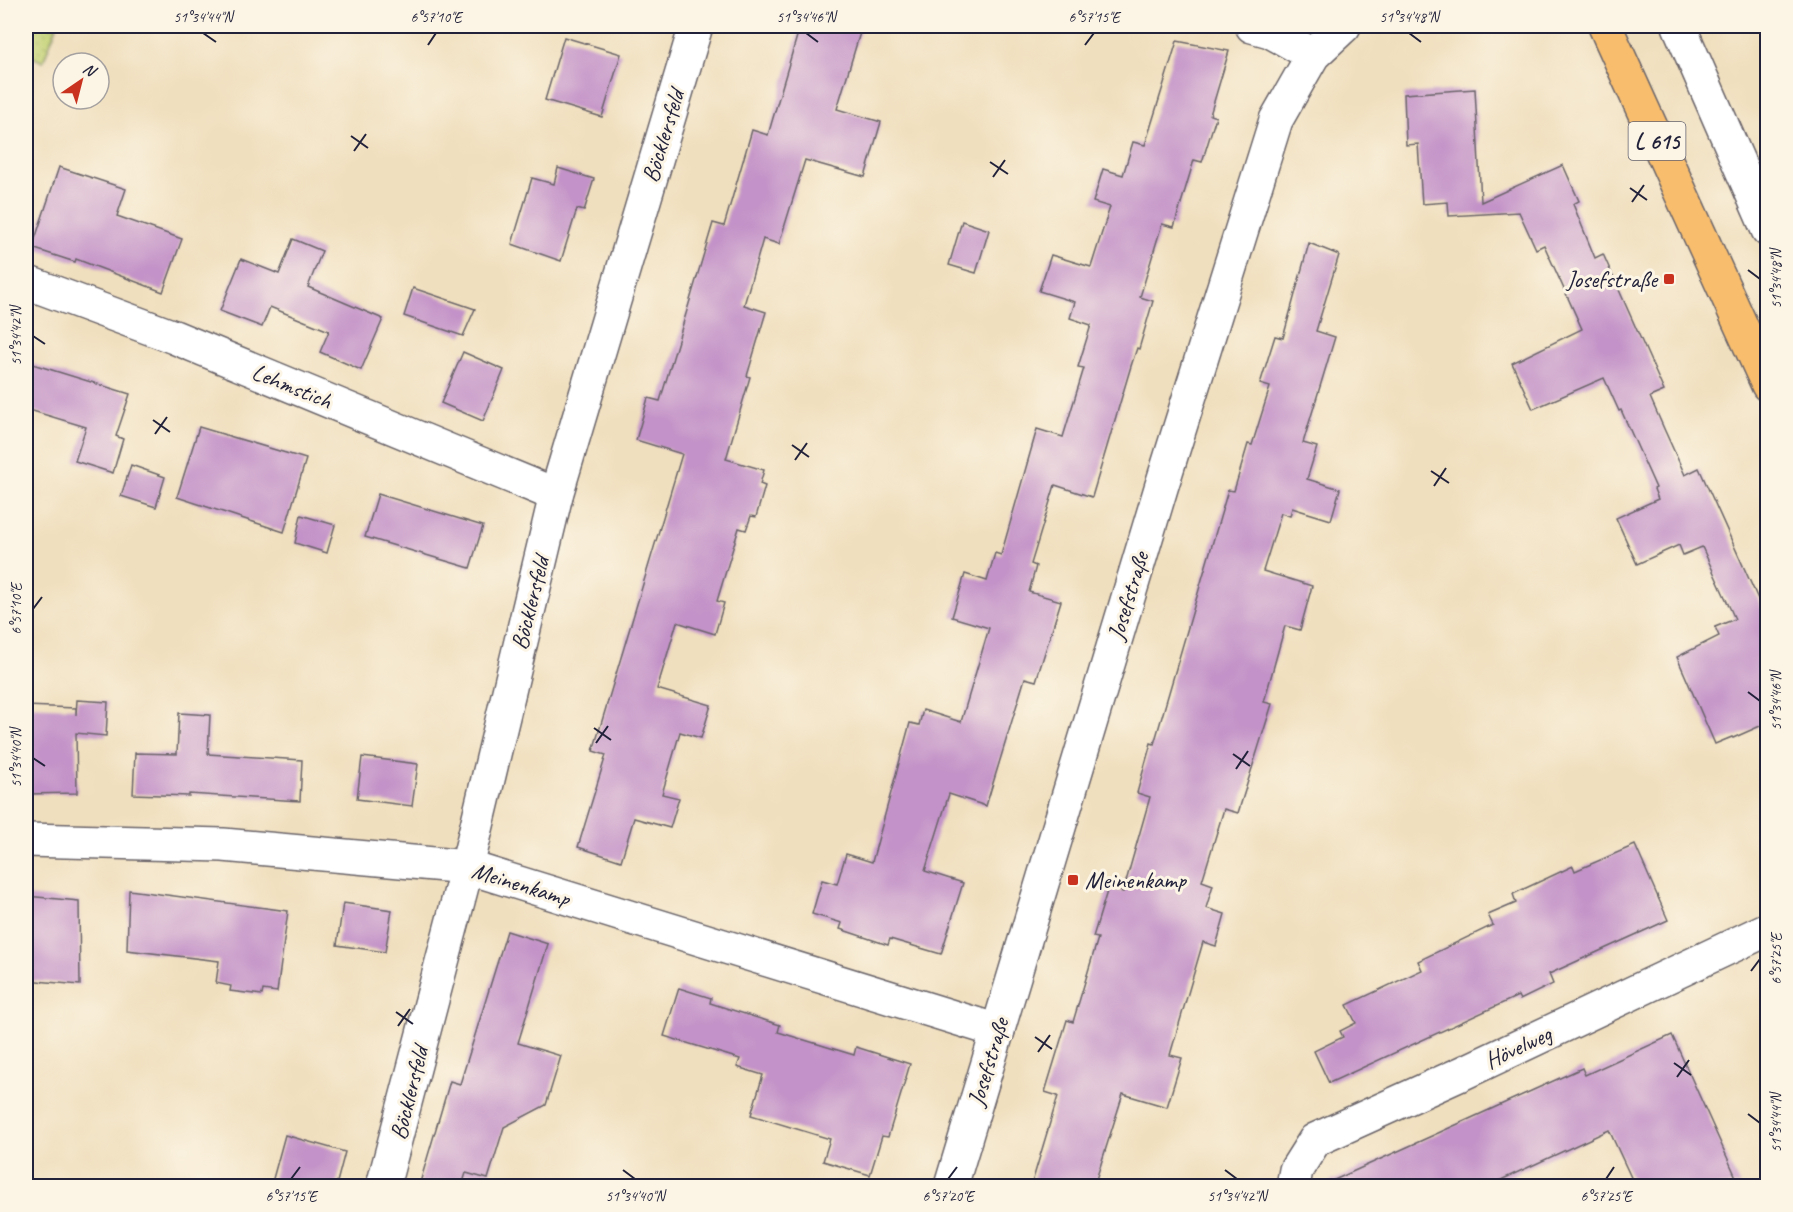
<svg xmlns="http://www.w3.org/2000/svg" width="1793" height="1212" viewBox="0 0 1793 1212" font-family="Caveat,sans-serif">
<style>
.grass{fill:url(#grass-dots);stroke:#727a57;stroke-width:1.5}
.building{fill:#c392c8}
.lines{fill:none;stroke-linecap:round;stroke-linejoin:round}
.minor-casing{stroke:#6a6469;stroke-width:36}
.major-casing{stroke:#6a6469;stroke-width:36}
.minor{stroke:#fff;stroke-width:33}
.major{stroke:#f9be6d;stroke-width:33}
.ticks{fill:none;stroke:#22223b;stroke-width:2}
.poi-dot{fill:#c8321e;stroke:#fcf5e5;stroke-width:2}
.labels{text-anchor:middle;stroke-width:6;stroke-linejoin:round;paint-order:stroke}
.shield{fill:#fcf5e5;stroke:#63616e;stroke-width:1.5}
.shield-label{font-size:22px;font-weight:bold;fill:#22223b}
.street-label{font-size:24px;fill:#22223b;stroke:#fcf5e5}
.poi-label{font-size:24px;fill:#22223b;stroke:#fcf5e5;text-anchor:end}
.neatline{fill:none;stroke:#22223b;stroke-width:2}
.ticks-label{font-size:15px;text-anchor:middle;fill:#22223b}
</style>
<defs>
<pattern id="grass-dots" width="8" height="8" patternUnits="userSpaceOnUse" patternTransform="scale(1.5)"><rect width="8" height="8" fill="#c3d173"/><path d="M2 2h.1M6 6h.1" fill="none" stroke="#a7b364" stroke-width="1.8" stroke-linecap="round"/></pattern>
</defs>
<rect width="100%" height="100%" fill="#fcf5e5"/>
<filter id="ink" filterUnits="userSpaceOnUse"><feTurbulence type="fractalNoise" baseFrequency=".0167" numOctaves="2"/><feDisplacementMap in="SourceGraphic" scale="12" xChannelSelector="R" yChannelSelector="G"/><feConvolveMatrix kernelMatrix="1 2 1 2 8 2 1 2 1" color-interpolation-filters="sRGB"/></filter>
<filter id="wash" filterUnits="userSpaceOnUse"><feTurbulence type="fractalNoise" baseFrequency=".008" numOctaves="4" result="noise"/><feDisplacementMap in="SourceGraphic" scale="24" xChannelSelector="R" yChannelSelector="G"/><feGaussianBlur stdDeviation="1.35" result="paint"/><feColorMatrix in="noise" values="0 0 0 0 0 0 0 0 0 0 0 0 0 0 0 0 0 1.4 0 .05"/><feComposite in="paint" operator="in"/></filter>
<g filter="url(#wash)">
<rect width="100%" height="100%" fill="#f0dfbe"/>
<polygon class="grass" points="26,26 57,26 43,62 26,54"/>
<g id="blocks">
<g class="building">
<polygon points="800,26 862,26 837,109 881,122 865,177 805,160 779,244 763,239 744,305 766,312 747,376 750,377 726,459 764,470 760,484 765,486 756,517 751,516 746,530 739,528 717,601 724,603 715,634 677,622 657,689 711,705 701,738 680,732 662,794 679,798 670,828 634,818 621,861 578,847 606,755 593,751 682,454 636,440 648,398 660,401 713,223 724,226 752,130 768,135"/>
<polygon points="564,37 621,54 602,117 545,100"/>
<polygon points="1177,41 1229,51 1210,115 1216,117 1202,162 1194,160 1174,227 1162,224 1140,297 1153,301 1139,349 1137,348 1131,366 1092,497 1055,485 1031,564 1036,566 1029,592 1061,601 1036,681 1025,678 986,806 949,794 925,871 963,883 941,954 890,939 888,945 840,929 842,923 812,914 822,880 837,884 846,854 872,862 910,723 919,725 923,710 961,722 989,628 952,617 965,574 987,581 995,553 1001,555 1037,429 1063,437 1084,368 1078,367 1091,325 1070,318 1075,302 1039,291 1051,255 1091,267 1110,207 1093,202 1103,169 1123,175 1133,142 1145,145"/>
<polygon points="1475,89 1481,202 1563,165 1579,201 1573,204 1595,258 1603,254 1664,391 1650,397 1665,431 1685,475 1699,468 1767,619 1767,723 1733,738 1732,737 1715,744 1677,657 1719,636 1715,627 1735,619 1702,547 1683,555 1679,545 1637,564 1616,518 1658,499 1654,489 1656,488 1621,410 1619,411 1604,378 1533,409 1512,363 1582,329 1544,245 1536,249 1519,212 1449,216 1448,202 1422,204 1418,144 1406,145 1404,94"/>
<polygon points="59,167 126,189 117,216 182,239 163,292 76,259 75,262 32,248"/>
<polygon points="558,168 594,179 584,211 577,209 561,261 512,244 532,178 554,184"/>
<polygon points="962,221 989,230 976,273 949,265"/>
<polygon points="293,239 322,251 308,287 383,319 361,370 320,352 329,331 270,307 262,327 220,311 241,259 279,274"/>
<polygon points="1309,243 1339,255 1316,331 1335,337 1303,443 1317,447 1307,479 1340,489 1331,520 1292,508 1290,516 1281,513 1263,571 1312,586 1300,630 1285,626 1264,702 1272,704 1238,813 1224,809 1202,881 1213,885 1206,908 1225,914 1216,946 1203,942 1170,1055 1182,1058 1167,1107 1123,1094 1094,1186 1031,1186 1058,1096 1045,1092 1067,1020 1073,1022 1098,938 1093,937 1108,888 1123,892 1150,797 1137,793 1151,743 1154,744 1228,490 1234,491 1248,444 1252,445 1270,387 1260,384 1275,336 1283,338"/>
<polygon points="413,288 475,309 463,336 404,316"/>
<polygon points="463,352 504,370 483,421 441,403"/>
<polygon points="26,362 130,394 116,436 123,439 113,473 75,461 86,427 26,409"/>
<polygon points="199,427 306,459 284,532 177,497"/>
<polygon points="131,465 165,477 156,507 121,496"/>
<polygon points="378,494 483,526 470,568 365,537"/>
<polygon points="301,515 335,525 327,553 295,543"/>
<polygon points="77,700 108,702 106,736 76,733 77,793 26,794 26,706 76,708 76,715"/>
<polygon points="179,713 210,715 208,754 302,760 300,801 189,794 189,796 133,794 135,753 177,754"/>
<polygon points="362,757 418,764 412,806 357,799"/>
<polygon points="1635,845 1668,920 1549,974 1553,984 1520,1000 1518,996 1329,1083 1314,1051 1343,1037 1340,1031 1356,1023 1347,1005 1422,970 1418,961 1493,925 1488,915 1516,903 1513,894 1573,866 1575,871"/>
<polygon points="129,890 288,911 277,992 263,990 262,995 230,991 231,986 216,983 219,961 127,950"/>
<polygon points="26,896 79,901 80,985 26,980"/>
<polygon points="343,903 392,910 385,952 337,945"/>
<polygon points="507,931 548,944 518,1043 561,1056 546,1105 504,1127 488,1179 466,1173 462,1186 419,1186 450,1081 460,1084"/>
<polygon points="679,988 711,998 710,1003 780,1025 778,1032 854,1055 856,1047 910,1064 888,1137 882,1136 870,1175 823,1161 830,1139 751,1115 763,1075 737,1067 740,1059 664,1036"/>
<polygon points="1672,1035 1740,1186 1635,1186 1609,1130 1488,1186 1321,1186 1582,1068 1585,1075"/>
<polygon points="285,1135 345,1152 336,1186 271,1186"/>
</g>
</g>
</g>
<g filter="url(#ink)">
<use href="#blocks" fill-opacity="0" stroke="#6a6469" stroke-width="1.5"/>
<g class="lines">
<g class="minor-casing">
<g id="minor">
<polyline points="1252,26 1270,31 1313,55"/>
<polyline points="1679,26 1768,230"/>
<polyline points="26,282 174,337 556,495"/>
<polyline points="26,840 223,845 467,867 998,1031"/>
<polyline points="383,1186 467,867 556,495 696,26"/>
<polyline points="951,1186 1161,488 1276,120 1313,55 1344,26"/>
<polyline points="1293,1186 1296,1170 1315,1140 1463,1073 1768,929"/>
</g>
</g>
<g class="major-casing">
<polyline id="major" points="1605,26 1768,385"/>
</g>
<use href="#minor" class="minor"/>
<use href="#major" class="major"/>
</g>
</g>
<path class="ticks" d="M203 33 216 42M806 33 818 42M1409 33 1421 42M428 45 436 33M1085 45 1094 33M351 136 368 148M354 151 366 134M990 162 1008 174M993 177 1005 160M1630 188 1647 200M1632 202 1644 185M1748 270 1760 279M33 336 45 344M153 420 170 432M155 434 167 417M792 445 809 457M795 460 807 443M1431 471 1449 483M1434 486 1446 468M33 609 42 597M1748 692 1760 701M594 728 611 740M596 743 608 726M1233 754 1250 766M33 758 45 766M1236 769 1248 751M1751 971 1760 959M396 1012 413 1024M398 1026 410 1009M1035 1037 1052 1049M1038 1052 1050 1035M1674 1063 1691 1075M1677 1077 1689 1060M1748 1114 1760 1123M623 1170 635 1179M1225 1170 1237 1179M291 1179 300 1167M948 1179 957 1167M1606 1179 1614 1167"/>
<g class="poi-dot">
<rect x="1663" y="273" width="12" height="12" rx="3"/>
<rect x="1067" y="874" width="12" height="12" rx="3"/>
</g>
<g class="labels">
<rect class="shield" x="1628.5" y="122" width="57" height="38" rx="4.5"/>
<g class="shield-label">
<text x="1657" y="149">L 615</text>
</g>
<g class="street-label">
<text transform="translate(663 136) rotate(-73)" y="8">Böcklersfeld</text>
<text transform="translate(292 386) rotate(22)" y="8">Lehmstich</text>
<text transform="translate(1128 596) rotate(-73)" y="8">Josefstraße</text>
<text transform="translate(530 603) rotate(-76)" y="8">Böcklersfeld</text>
<text transform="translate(521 884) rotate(17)" y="8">Meinenkamp</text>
<text transform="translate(1518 1047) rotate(-25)" y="8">Hövelweg</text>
<text transform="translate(988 1062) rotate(-73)" y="8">Josefstraße</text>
<text transform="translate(409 1093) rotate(-76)" y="8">Böcklersfeld</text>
</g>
<g class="poi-label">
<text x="1657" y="287">Josefstraße</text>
<text x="1085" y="888" text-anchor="start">Meinenkamp</text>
</g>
</g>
<rect width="1793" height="1212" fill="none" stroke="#fcf5e5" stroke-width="66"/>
<g transform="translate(81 81) rotate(35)"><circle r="28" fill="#fcf5e5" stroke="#a5a1a1" stroke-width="1.5"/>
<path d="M0-4.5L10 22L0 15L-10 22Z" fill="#c8321e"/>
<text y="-9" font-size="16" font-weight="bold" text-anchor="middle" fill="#22223b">N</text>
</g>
<rect x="33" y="33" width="1727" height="1146" class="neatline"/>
<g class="ticks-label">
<text x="203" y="22">51°34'44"N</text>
<text x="436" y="22">6°57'10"E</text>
<text x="806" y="22">51°34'46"N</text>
<text x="1094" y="22">6°57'15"E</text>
<text x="1409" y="22">51°34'48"N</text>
<text transform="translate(1776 279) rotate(-90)" y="5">51°34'48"N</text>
<text transform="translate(16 336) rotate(-90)" y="5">51°34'42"N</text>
<text transform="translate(16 609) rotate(-90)" y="5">6°57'10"E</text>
<text transform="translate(1776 701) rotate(-90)" y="5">51°34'46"N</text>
<text transform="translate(16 758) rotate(-90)" y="5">51°34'40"N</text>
<text transform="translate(1776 959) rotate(-90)" y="5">6°57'25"E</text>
<text transform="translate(1776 1123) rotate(-90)" y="5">51°34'44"N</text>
<text x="291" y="1201">6°57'15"E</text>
<text x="635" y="1201">51°34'40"N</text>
<text x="948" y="1201">6°57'20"E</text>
<text x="1237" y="1201">51°34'42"N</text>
<text x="1606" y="1201">6°57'25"E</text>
</g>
</svg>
